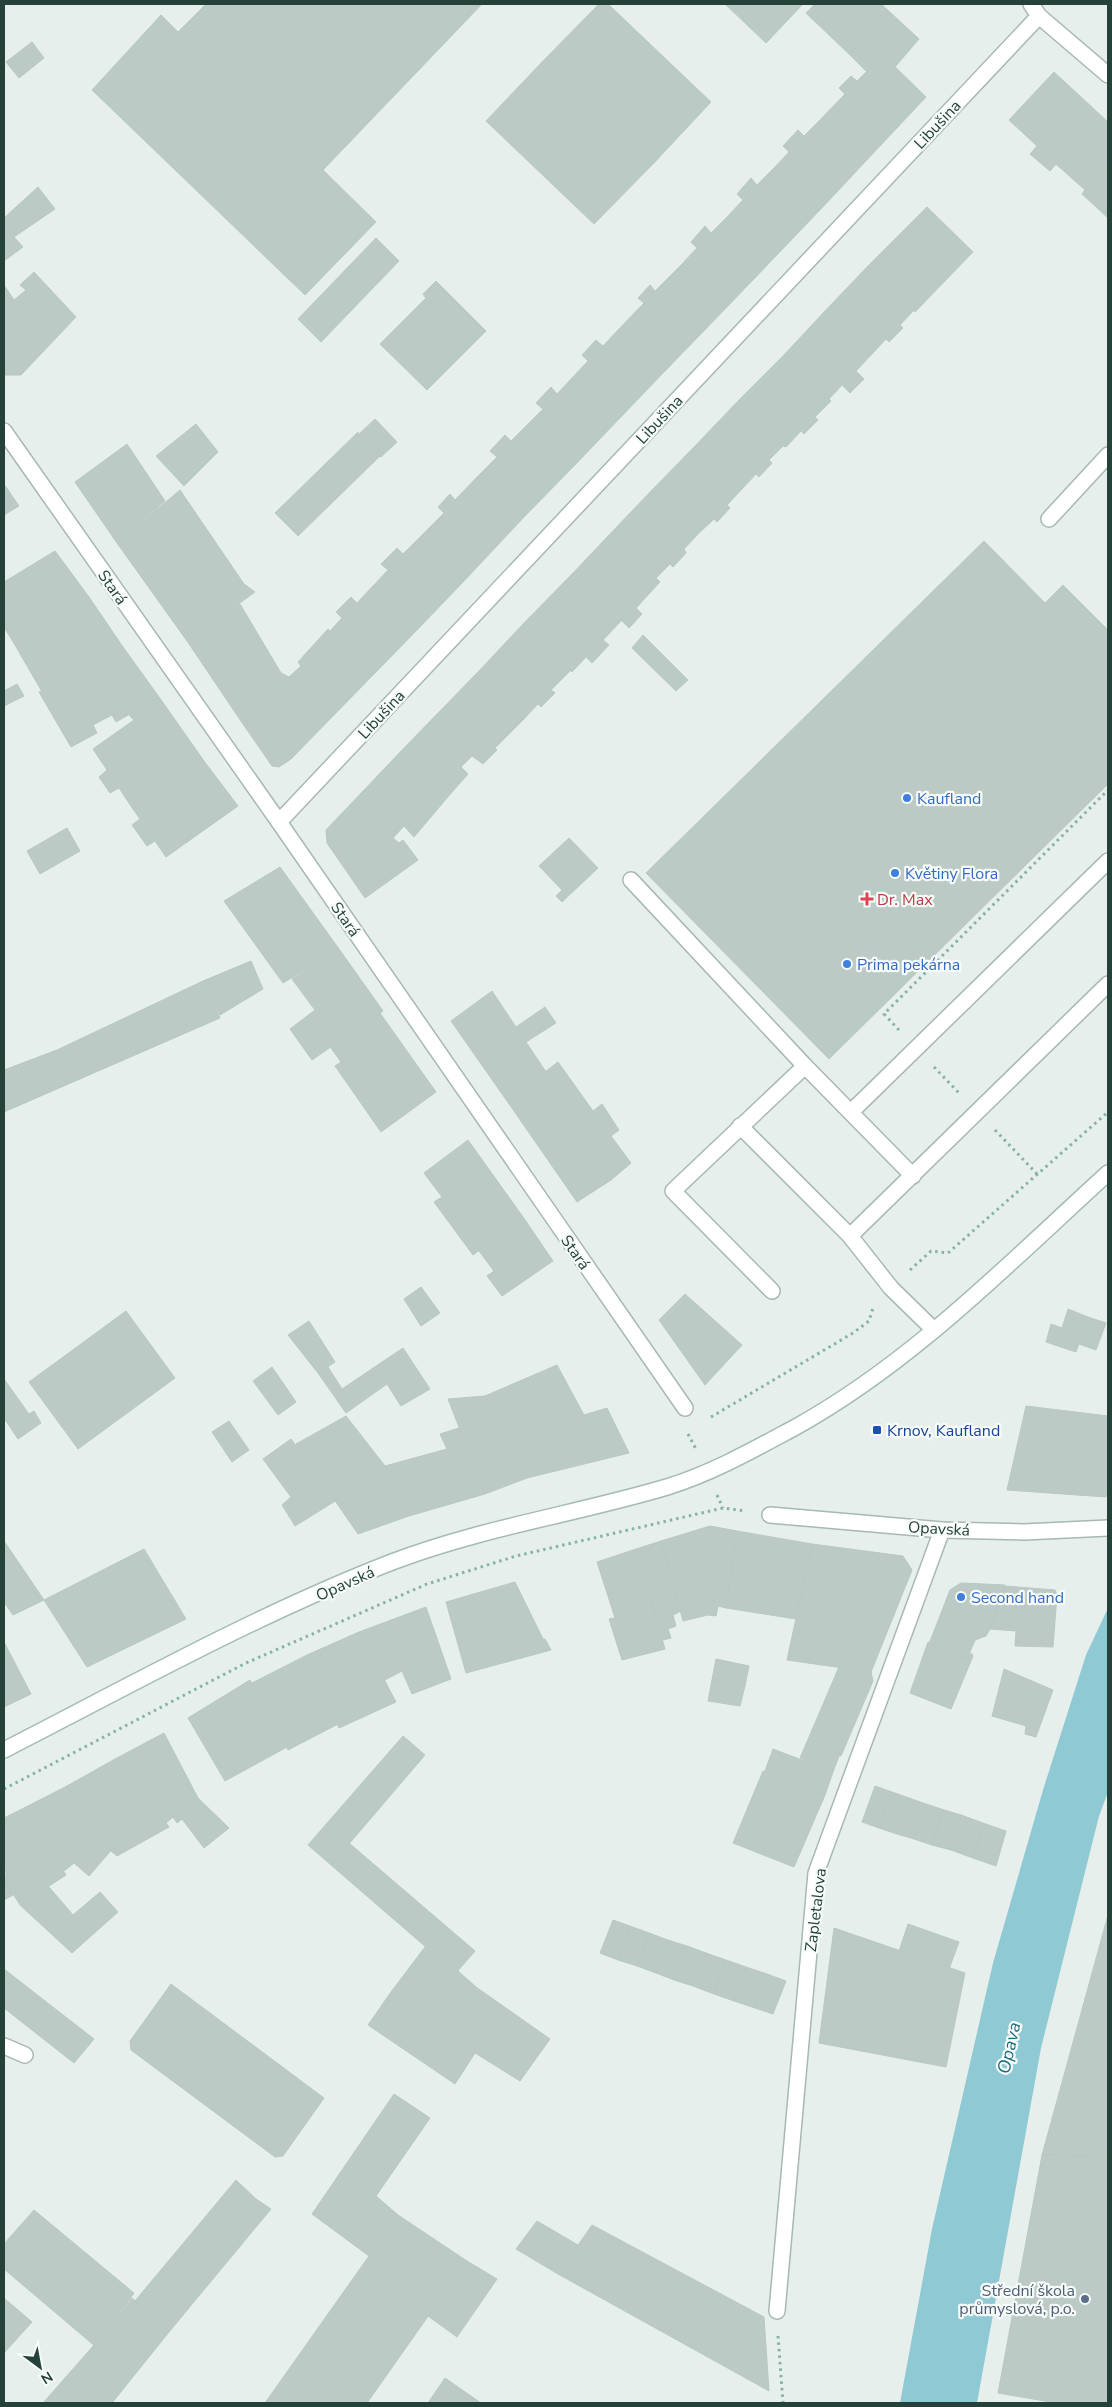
<svg xmlns="http://www.w3.org/2000/svg" width="1112" height="2407" viewBox="0 0 1112 2407" font-family="'Nunito Sans',sans-serif">
<style>
.water{fill:#8ec9d4}
.building{fill:#bbcac4;stroke:#b8c9c2}
.lines{fill:none;stroke-linecap:round;stroke-linejoin:round}
.service-casing{stroke:#a8b8b2;stroke-width:18}
.minor-casing{stroke:#a8b8b2;stroke-width:18}
.tertiary-casing{stroke:#a8b8b2;stroke-width:18}
.secondary-casing{stroke:#a4bbb3;stroke-width:18}
.path{stroke:#86b3a5;stroke-width:3;stroke-dasharray:2.5 4;stroke-linecap:butt}
.service{stroke:#fff;stroke-width:15}
.minor{stroke:#fff;stroke-width:15}
.tertiary{stroke:#fff;stroke-width:15}
.secondary{stroke:#fff;stroke-width:15}
.shop-dot{fill:#3f7fe0;stroke:#f7fbf9;stroke-width:2}
.health-dot{fill:#e0444e;stroke:#f7fbf9;stroke-width:2}
.transit-dot{fill:#1a4fb4;stroke:#f7fbf9;stroke-width:2}
.service-dot{fill:#5c6f8a;stroke:#f7fbf9;stroke-width:2}
.labels{text-anchor:middle;stroke-width:4.5;stroke-linejoin:round;paint-order:stroke}
.street-label{font-size:16px;fill:#24423a;stroke:#f7fbf9}
.shop-label{font-size:16px;fill:#366cbe;stroke:#f7fbf9;text-anchor:start}
.health-label{font-size:16px;fill:#be3a42;stroke:#f7fbf9;text-anchor:start}
.transit-label{font-size:16px;fill:#164399;stroke:#f7fbf9;text-anchor:start}
.service-label{font-size:16px;fill:#4e5e75;stroke:#f7fbf9;text-anchor:end}
.water-label{font-size:18px;font-style:italic;fill:#1c6f80;stroke:#f7fbf9}
</style>
<rect width="100%" height="100%" fill="#e6efeb"/>
<polygon class="water" points="1108,1608 1108,1792 1099,1816 1041,2048 977,2403 900,2403 932,2229 993,1963 1043,1790 1086,1655"/>
<g class="building">
<polygon points="206,4 482,4 323,170 376,222 305,295 92,90 161,15 178,32"/>
<polygon points="599,4 608,4 711,102 653,164 544,60"/>
<polygon points="725,4 803,4 766,43"/>
<polygon points="815,4 881,4 891,13 849,54 806,13"/>
<polygon points="891,13 919,39 895,67 883,55 866,71 849,54"/>
<polygon points="32,42 44,58 19,78 6,62"/>
<polygon points="883,55 926,97 864,163 820,120 845,94 839,88 851,76 857,81"/>
<polygon points="544,60 653,164 594,224 486,121"/>
<polygon points="1054,72 1108,122 1108,168 1082,194 1085,190 1056,164 1050,171 1030,154 1037,146 1009,120"/>
<polygon points="820,120 864,163 819,211 774,168 789,152 783,146 798,130 804,136"/>
<polygon points="774,168 819,211 773,259 728,216 743,200 737,194 751,178 757,185"/>
<polygon points="1108,168 1108,218 1082,194"/>
<polygon points="38,187 55,209 14,237 23,247 4,261 4,218"/>
<polygon points="927,207 973,252 915,312 868,266"/>
<polygon points="728,216 773,259 727,307 682,264 697,248 691,242 705,226 711,233"/>
<polygon points="376,238 399,261 321,342 298,319"/>
<polygon points="682,264 727,307 664,372 619,329 644,303 638,298 650,285 655,291"/>
<polygon points="868,266 913,311 900,325 903,328 889,342 886,339 871,355 825,311"/>
<polygon points="34,272 76,317 21,375 4,375 4,285 14,300 26,290 20,285"/>
<polygon points="436,281 486,331 427,390 380,344 426,298 423,294"/>
<polygon points="825,311 871,355 856,371 864,379 850,393 842,385 829,399 831,401 829,403 783,356"/>
<polygon points="619,329 664,372 618,420 573,377 588,361 582,355 596,340 603,346"/>
<polygon points="783,356 829,403 815,417 818,420 804,434 801,431 786,447 739,400"/>
<polygon points="573,377 618,420 572,468 527,425 543,409 536,403 551,387 557,394"/>
<polygon points="739,400 786,447 783,446 769,460 772,463 759,477 756,474 742,489 697,444"/>
<polygon points="375,419 397,442 381,457 358,435"/>
<polygon points="196,424 218,452 184,486 156,456"/>
<polygon points="527,425 572,468 525,516 481,473 497,457 490,451 505,435 511,441"/>
<polygon points="358,432 358,435 380,456 298,536 275,513"/>
<polygon points="127,444 165,501 117,543 75,482"/>
<polygon points="697,444 742,489 727,505 730,508 717,522 714,519 698,534 653,489"/>
<polygon points="481,473 525,516 464,581 419,538 444,513 438,507 450,494 455,500"/>
<polygon points="4,484 19,506 4,515"/>
<polygon points="653,489 698,534 684,549 686,553 673,567 670,564 656,578 660,582 659,583 610,534"/>
<polygon points="180,490 244,584 255,592 187,641 117,543"/>
<polygon points="610,534 659,583 636,608 642,614 629,628 574,572"/>
<polygon points="419,538 464,581 418,629 373,586 388,570 381,564 397,548 403,554"/>
<polygon points="984,541 1045,603 1063,585 1108,630 1108,784 829,1059 646,873"/>
<polygon points="55,551 89,597 15,645 4,627 4,582"/>
<polygon points="574,572 621,621 603,640 609,645 592,663 586,657 572,672 525,622"/>
<polygon points="373,586 418,629 374,674 330,631 342,618 336,612 351,597 357,603"/>
<polygon points="89,597 123,647 41,690 15,645"/>
<polygon points="240,604 281,673 245,727 187,641"/>
<polygon points="525,622 570,671 551,690 555,693 541,707 538,704 523,720 477,673"/>
<polygon points="328,629 374,674 291,759 279,767 272,766 245,727 281,673 289,677 301,666 298,662"/>
<polygon points="643,635 688,680 676,691 632,648"/>
<polygon points="123,647 159,697 116,722 112,715 93,725 97,733 71,747 39,692"/>
<polygon points="477,673 523,720 495,748 497,750 483,764 472,756 461,767 468,774 452,792 404,748"/>
<polygon points="17,684 24,696 4,706 4,691"/>
<polygon points="159,697 204,761 133,809 119,788 110,793 99,777 107,770 93,749 134,720 129,715"/>
<polygon points="404,748 452,792 414,837 404,826 393,838 399,843 403,840 418,860 365,898 327,843 326,830"/>
<polygon points="204,761 238,806 166,857 155,841 147,846 132,825 140,819 133,809"/>
<polygon points="67,828 80,851 40,874 27,851"/>
<polygon points="569,838 598,868 562,902 556,896 562,890 539,866"/>
<polygon points="280,867 339,949 283,983 224,901"/>
<polygon points="339,949 383,1011 312,1060 290,1029 315,1010 292,979"/>
<polygon points="251,961 263,989 220,1015 203,981"/>
<polygon points="203,981 220,1018 4,1112 4,1070 57,1050"/>
<polygon points="492,991 516,1027 545,1007 556,1023 526,1042 546,1072 507,1101 451,1021"/>
<polygon points="380,1013 436,1092 381,1132 335,1066 341,1062 331,1048"/>
<polygon points="558,1062 593,1111 602,1104 619,1130 611,1136 631,1163 611,1180 577,1202 507,1101"/>
<polygon points="468,1140 523,1217 473,1255 434,1202 442,1197 424,1173"/>
<polygon points="523,1217 553,1261 502,1296 487,1276 494,1271 479,1251"/>
<polygon points="421,1287 440,1313 421,1326 404,1299"/>
<polygon points="685,1294 742,1345 705,1385 659,1320"/>
<polygon points="1068,1309 1088,1317 1076,1352 1046,1342 1051,1324 1062,1328"/>
<polygon points="126,1311 175,1378 78,1449 29,1382"/>
<polygon points="1088,1317 1106,1323 1096,1350 1079,1344"/>
<polygon points="309,1321 335,1362 318,1373 288,1335"/>
<polygon points="403,1348 430,1389 401,1406 387,1384 346,1413 318,1373 328,1367 342,1389"/>
<polygon points="557,1365 584,1415 607,1408 629,1453 527,1478 485,1396"/>
<polygon points="272,1367 296,1402 278,1415 253,1381"/>
<polygon points="4,1379 29,1414 34,1411 41,1423 18,1439 4,1418"/>
<polygon points="485,1396 527,1478 485,1494 448,1399"/>
<polygon points="1026,1406 1108,1416 1108,1480 1106,1497 1007,1490"/>
<polygon points="346,1416 385,1466 409,1516 358,1534 296,1444"/>
<polygon points="229,1421 249,1450 232,1462 212,1432"/>
<polygon points="459,1428 485,1494 409,1516 385,1466 447,1449 440,1434"/>
<polygon points="291,1439 337,1500 295,1526 282,1505 291,1497 263,1459"/>
<polygon points="710,1526 737,1531 726,1608 718,1606 716,1616 708,1615 683,1621 661,1541"/>
<polygon points="737,1531 812,1544 796,1619 726,1608"/>
<polygon points="4,1541 44,1600 13,1615 4,1602"/>
<polygon points="661,1541 681,1611 673,1615 676,1626 668,1629 671,1638 663,1640 636,1549"/>
<polygon points="812,1544 903,1556 912,1570 871,1672 787,1660"/>
<polygon points="144,1549 186,1619 87,1667 44,1600"/>
<polygon points="636,1549 665,1649 622,1660 609,1619 615,1618 597,1562"/>
<polygon points="515,1582 543,1639 545,1639 551,1650 466,1673 446,1602"/>
<polygon points="961,1583 1005,1585 990,1629 986,1636 975,1640 967,1659 929,1644 950,1590"/>
<polygon points="1005,1586 1055,1590 1057,1595 1053,1647 1015,1646 1016,1631 990,1629"/>
<polygon points="426,1607 451,1679 412,1694 402,1671 385,1680 359,1632"/>
<polygon points="359,1632 396,1702 339,1728 307,1655"/>
<polygon points="4,1642 31,1694 4,1707"/>
<polygon points="928,1642 967,1659 971,1653 973,1656 951,1709 910,1693"/>
<polygon points="307,1655 338,1724 288,1750 252,1683"/>
<polygon points="716,1659 749,1666 745,1686 712,1680"/>
<polygon points="839,1667 871,1672 873,1681 841,1756 806,1744"/>
<polygon points="1004,1669 1053,1690 1036,1737 1025,1734 1026,1726 992,1716"/>
<polygon points="250,1680 287,1747 225,1781 188,1718"/>
<polygon points="712,1680 745,1686 740,1706 708,1701"/>
<polygon points="164,1733 198,1798 229,1828 204,1848 182,1819 177,1823 173,1817 166,1823 142,1788 134,1791 115,1759"/>
<polygon points="403,1736 425,1755 331,1865 308,1845"/>
<polygon points="806,1744 839,1756 833,1772 800,1758"/>
<polygon points="773,1749 833,1772 825,1795 765,1771"/>
<polygon points="115,1759 134,1791 142,1788 169,1827 117,1856 111,1851 113,1848 94,1832 67,1786"/>
<polygon points="763,1771 825,1795 794,1867 733,1843"/>
<polygon points="67,1786 94,1832 113,1848 89,1876 74,1863 64,1871 22,1809"/>
<polygon points="875,1786 892,1792 879,1828 862,1822"/>
<polygon points="892,1792 909,1798 897,1834 879,1828"/>
<polygon points="909,1798 926,1804 914,1839 897,1834"/>
<polygon points="926,1804 944,1810 932,1845 914,1839"/>
<polygon points="22,1809 66,1875 20,1905 4,1879 6,1877 4,1818"/>
<polygon points="944,1810 961,1815 951,1850 932,1845"/>
<polygon points="961,1815 983,1823 973,1858 951,1850"/>
<polygon points="983,1823 1006,1831 996,1866 973,1858"/>
<polygon points="349,1843 475,1951 456,1973 331,1865"/>
<polygon points="4,1879 13,1895 4,1900"/>
<polygon points="49,1887 73,1915 100,1892 118,1912 72,1953 20,1905"/>
<polygon points="1108,1915 1108,2157 1042,2155"/>
<polygon points="613,1920 630,1926 618,1960 600,1953"/>
<polygon points="908,1924 959,1942 949,1969 899,1951"/>
<polygon points="630,1926 649,1933 637,1966 618,1960"/>
<polygon points="834,1928 965,1973 946,2067 819,2043"/>
<polygon points="649,1933 668,1940 656,1973 637,1966"/>
<polygon points="668,1940 687,1946 674,1980 656,1973"/>
<polygon points="687,1946 706,1953 693,1986 674,1980"/>
<polygon points="425,1947 456,1973 458,1971 476,1987 550,2039 520,2081 475,2053 391,1992"/>
<polygon points="706,1953 726,1960 714,1994 693,1986"/>
<polygon points="726,1960 746,1967 734,2001 714,1994"/>
<polygon points="746,1967 767,1974 755,2008 734,2001"/>
<polygon points="4,1969 94,2039 74,2063 4,2008"/>
<polygon points="767,1974 786,1981 773,2014 755,2008"/>
<polygon points="171,1984 324,2098 283,2156 275,2157 131,2050 130,2041"/>
<polygon points="391,1992 475,2053 455,2084 368,2025"/>
<polygon points="394,2094 430,2118 376,2196 398,2215 369,2256 312,2214"/>
<polygon points="1042,2155 1108,2157 1108,2403 1056,2403 998,2393"/>
<polygon points="236,2180 256,2199 271,2209 169,2332 135,2301"/>
<polygon points="34,2210 134,2293 96,2347 4,2269 4,2244"/>
<polygon points="398,2215 467,2261 367,2403 265,2403"/>
<polygon points="537,2221 578,2245 558,2274 516,2249"/>
<polygon points="592,2225 764,2317 769,2391 558,2274"/>
<polygon points="467,2261 497,2279 457,2337 428,2316"/>
<polygon points="132,2298 169,2332 112,2403 43,2403 94,2345 96,2347"/>
<polygon points="5,2299 32,2322 4,2353 4,2300"/>
<polygon points="445,2378 481,2403 428,2403"/>
</g>
<g class="lines">
<g class="service-casing">
<g id="service">
<polyline points="1049,519 1108,455"/>
<polyline points="631,880 805,1066 913,1176"/>
<polyline points="851,1112 1108,861"/>
<polyline points="740,1126 850,1236 891,1288 934,1330"/>
<polyline points="850,1236 1108,984"/>
<polyline points="772,1291 673,1191 805,1066"/>
<polyline points="4,2046 25,2055"/>
</g>
</g>
<g class="minor-casing">
<g id="minor">
<polyline points="4,431 279,822 685,1408"/>
<polyline points="279,822 1039,16"/>
<polyline points="770,1515 942,1530 1024,1532 1108,1528"/>
<polyline points="777,2311 816,1873 942,1530"/>
</g>
</g>
<g class="tertiary-casing">
<polyline id="tertiary" points="1031,4 1039,16 1108,75"/>
</g>
<g class="secondary-casing">
<path id="secondary" d="M4 1750C131 1685 258 1614 392 1562 481 1528 576 1514 667 1487 712 1473 753 1450 794 1428 912 1363 1009 1263 1108 1173"/>
</g>
<g class="path">
<polyline points="899,1030 884,1014 1108,790"/>
<polyline points="934,1067 959,1093"/>
<polyline points="995,1130 1038,1175"/>
<polyline points="910,1270 931,1251 948,1253 1108,1112"/>
<polyline points="711,1417 853,1333 869,1321 873,1308"/>
<polyline points="688,1434 696,1449"/>
<polyline points="717,1495 723,1508"/>
<polyline points="4,1789 246,1663 427,1584 516,1556 723,1508 746,1511"/>
<polyline points="778,2336 783,2403"/>
</g>
<use href="#service" class="service"/>
<use href="#minor" class="minor"/>
<use href="#tertiary" class="tertiary"/>
<use href="#secondary" class="secondary"/>
</g>
<g class="shop-dot">
<circle cx="907" cy="798" r="5"/>
<circle cx="895" cy="873" r="5"/>
<circle cx="847" cy="964" r="5"/>
<circle cx="961" cy="1597" r="5"/>
</g>
<path class="health-dot" d="M864.5 891.5h5v5h5v5h-5v5h-5v-5h-5v-5h5z"/>
<rect class="transit-dot" x="872" y="1425" width="10" height="10" rx="2.5"/>
<circle class="service-dot" cx="1085" cy="2299" r="5"/>
<g class="labels">
<g class="street-label">
<text transform="translate(937 124) rotate(-47)" y="6">Libušina</text>
<text transform="translate(659 419) rotate(-47)" y="6">Libušina</text>
<text transform="translate(113 587) rotate(55)" y="6">Stará</text>
<text transform="translate(381 714) rotate(-47)" y="6">Libušina</text>
<text transform="translate(346 919) rotate(55)" y="6">Stará</text>
<text transform="translate(576 1252) rotate(55)" y="6">Stará</text>
<text transform="translate(939 1528) rotate(3)" y="6">Opavská</text>
<text transform="translate(345 1583) rotate(-24)" y="6">Opavská</text>
<text transform="translate(815 1910) rotate(-83)" y="6">Zapletalova</text>
</g>
<g class="shop-label">
<text x="917" y="804">Kaufland</text>
<text x="905" y="879">Květiny Flora</text>
<text x="857" y="970">Prima pekárna</text>
<text x="971" y="1603">Second hand</text>
</g>
<g class="health-label">
<text x="877" y="905">Dr. Max</text>
</g>
<g class="transit-label">
<text x="887" y="1436">Krnov, Kaufland</text>
</g>
<g class="service-label">
<text x="1075" y="2296">Střední škola<tspan x="1075" dy="18">průmyslová, p.o.</tspan></text>
</g>
<g class="water-label">
<text transform="translate(1009 2048) rotate(-77)" y="6">Opava</text>
</g>
</g>
<rect width="1112" height="2407" fill="none" stroke="#24423a" stroke-width="10"/>
<g transform="translate(40 2367) rotate(148)" stroke="#f7fbf9" stroke-width="4" paint-order="stroke">
<path d="M0-4L9 19L0 12L-9 19Z" fill="#24423a"/>
<text y="-8" font-size="14" font-weight="bold" text-anchor="middle" fill="#24423a">N</text>
</g>
</svg>
